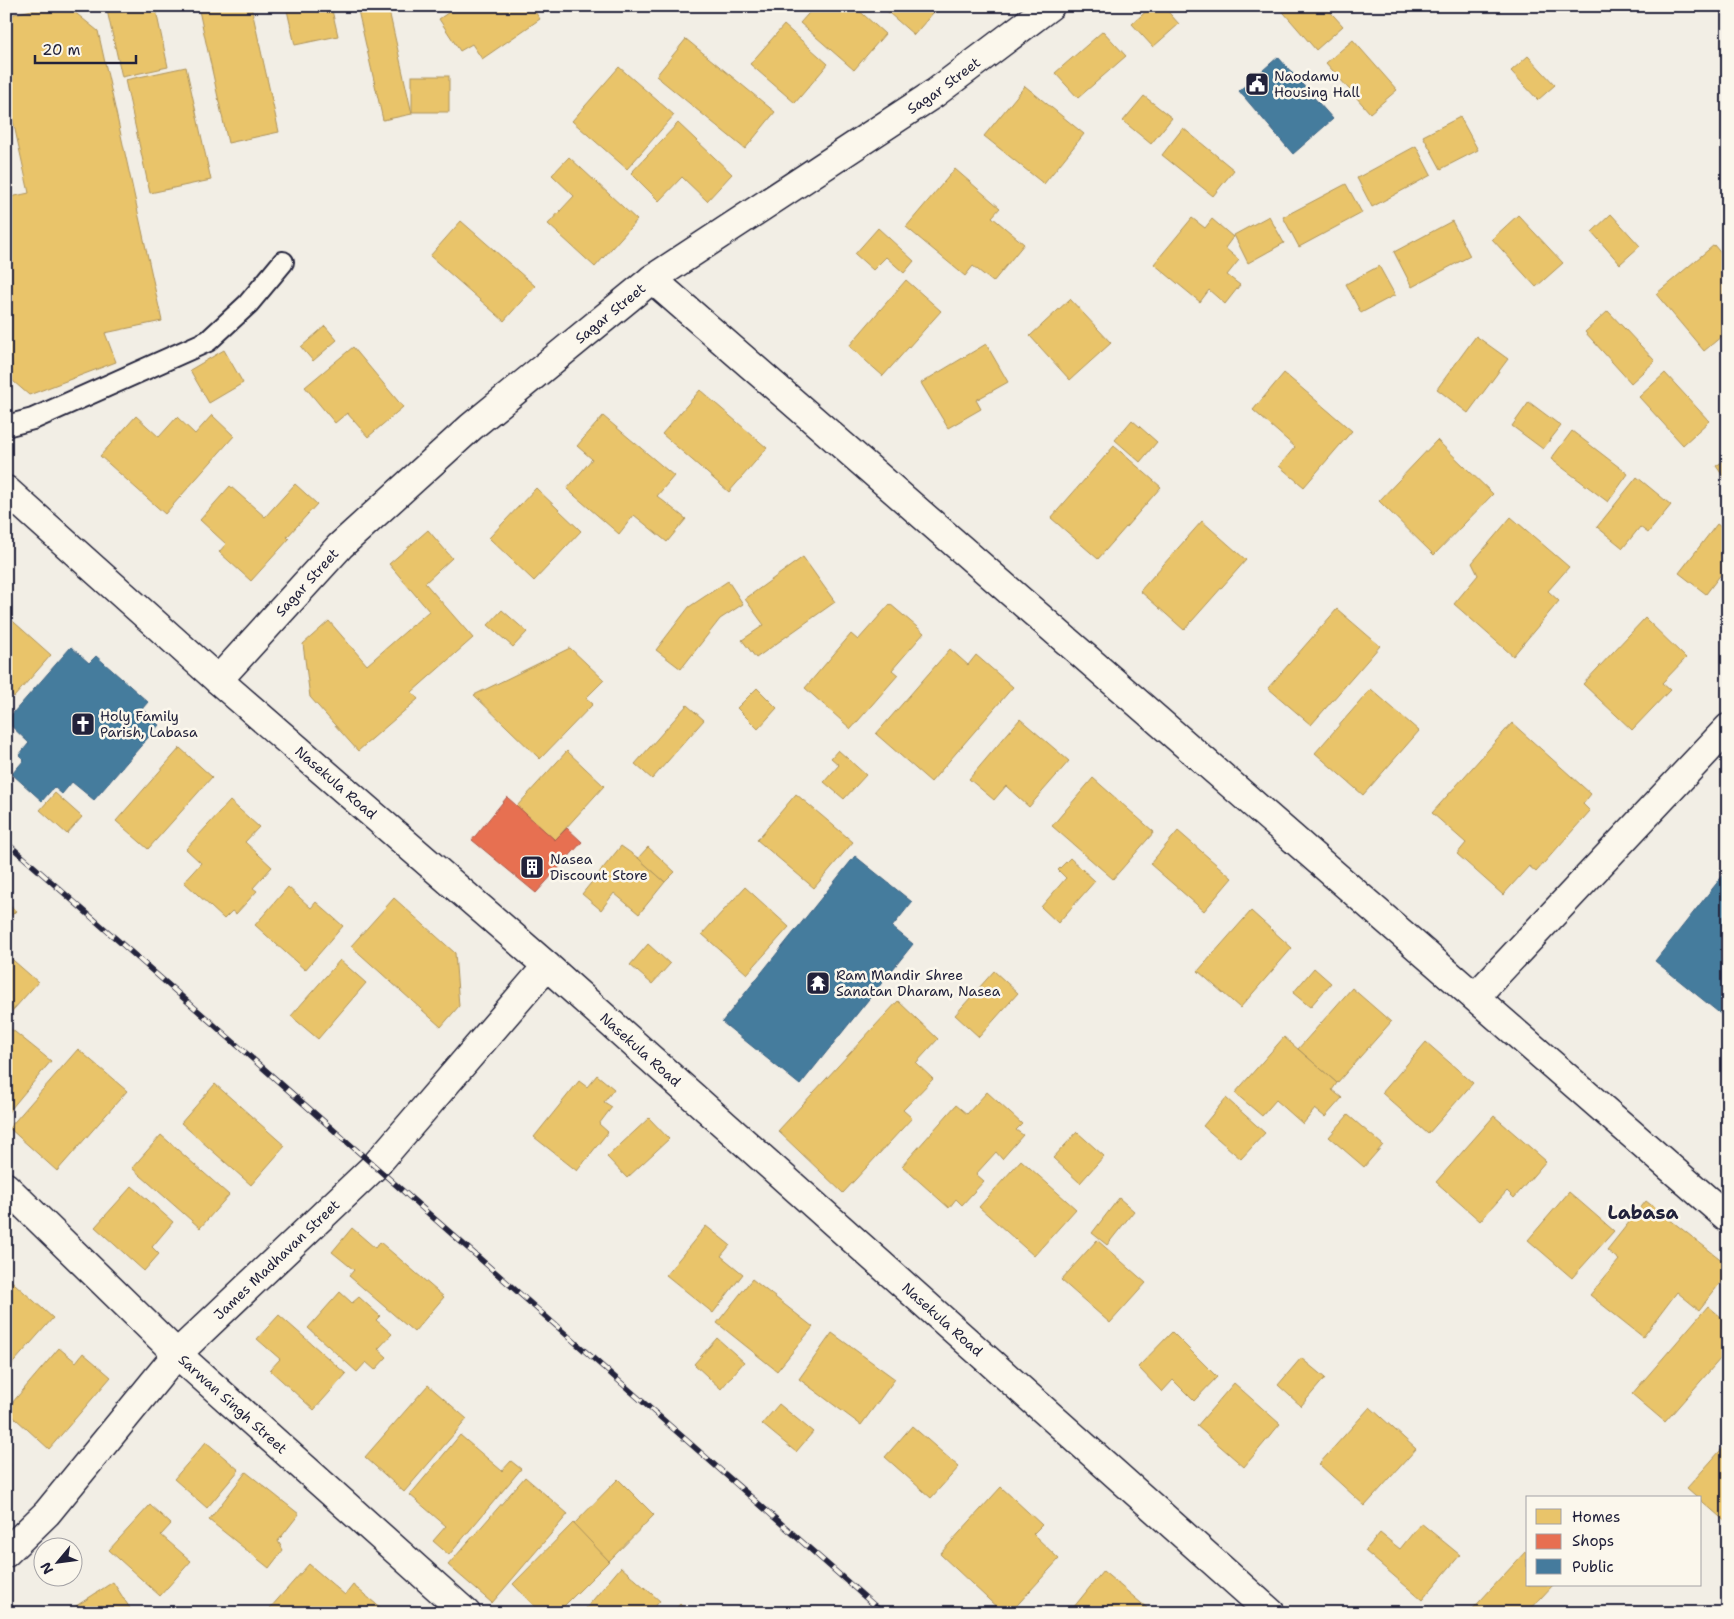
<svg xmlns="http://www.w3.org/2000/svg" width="1734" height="1619" viewBox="0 0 1734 1619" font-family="'Shantell Sans',sans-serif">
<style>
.homes{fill:#e9c46a;stroke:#ad935c}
.shops{fill:#e76f51;stroke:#ac584a}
.public{fill:#457b9d;stroke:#3a6080}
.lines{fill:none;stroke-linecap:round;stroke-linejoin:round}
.service-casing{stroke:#22223b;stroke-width:24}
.minor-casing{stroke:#22223b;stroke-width:31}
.secondary-casing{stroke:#22223b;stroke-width:31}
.service{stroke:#fbf7ec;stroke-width:20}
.minor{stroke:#fbf7ec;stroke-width:28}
.secondary{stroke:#fbf7ec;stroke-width:28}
.rail-casing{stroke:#22223b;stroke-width:5.5}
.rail{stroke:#fbf7ec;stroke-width:4;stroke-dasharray:11;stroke-linecap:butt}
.labels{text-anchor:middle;stroke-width:5;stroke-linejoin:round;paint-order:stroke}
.poi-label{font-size:14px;fill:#22223b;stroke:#fbf7ec;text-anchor:start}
.street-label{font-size:14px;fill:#22223b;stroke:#fbf7ec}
.district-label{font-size:19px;font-weight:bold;fill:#22223b;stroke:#fbf7ec}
</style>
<rect width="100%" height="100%" fill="#f2eee5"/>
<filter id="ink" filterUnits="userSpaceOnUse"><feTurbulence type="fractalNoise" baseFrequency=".02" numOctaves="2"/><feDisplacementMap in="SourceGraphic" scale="10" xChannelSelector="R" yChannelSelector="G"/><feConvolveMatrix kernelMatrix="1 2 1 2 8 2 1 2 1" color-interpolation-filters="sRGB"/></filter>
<g filter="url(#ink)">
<g class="homes">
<polygon points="49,6 67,6 98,31 162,321 105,333 116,362 29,395 6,375 6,198 29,193 6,89 6,16"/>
<polygon points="106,6 155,6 168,67 122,77"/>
<polygon points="198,6 251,6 279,132 228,143"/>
<polygon points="286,6 331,6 338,36 295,45"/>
<polygon points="357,6 388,6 412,114 383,120"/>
<polygon points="458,6 531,6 540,19 482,59 472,44 460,51 439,19"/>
<polygon points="815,6 854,6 885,34 854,70 800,23"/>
<polygon points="881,6 939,6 914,35"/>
<polygon points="1152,6 1163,6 1179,24 1153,47 1132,24"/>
<polygon points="1191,6 1203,6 1196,12"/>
<polygon points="1278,6 1325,6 1343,26 1316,50"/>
<polygon points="784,25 828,64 795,103 750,64"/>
<polygon points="1103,31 1126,56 1078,98 1055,73"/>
<polygon points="686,39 775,112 745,149 656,76"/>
<polygon points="1353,40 1397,90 1370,113 1326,63"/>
<polygon points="1528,56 1555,85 1538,100 1511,71"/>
<polygon points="186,67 211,180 150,193 125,80"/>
<polygon points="619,67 674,115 627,169 572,121"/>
<rect x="412" y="76" width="37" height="36"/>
<polygon points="1025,86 1084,134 1044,184 984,136"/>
<polygon points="1144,96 1172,118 1151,144 1123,121"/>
<polygon points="6,114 11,125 6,126"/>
<polygon points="1460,117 1478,150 1441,169 1423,136"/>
<polygon points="678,123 732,174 707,201 682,177 659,201 631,173"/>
<polygon points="1183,128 1234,170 1213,196 1162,155"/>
<polygon points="1416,146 1431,175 1372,207 1357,178"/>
<polygon points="569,157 637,220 595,267 548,224 574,196 552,175"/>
<polygon points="955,169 1000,208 992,217 1024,244 993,282 973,266 965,276 906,227"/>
<polygon points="1346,184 1362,213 1299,247 1283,217"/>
<polygon points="1611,214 1640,246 1620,264 1592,232"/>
<polygon points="1518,215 1563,263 1536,287 1492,239"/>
<polygon points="1269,216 1284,243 1248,263 1234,235"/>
<polygon points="1192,218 1205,228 1212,219 1233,237 1225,248 1239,260 1227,275 1240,285 1225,304 1209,290 1200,302 1154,264"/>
<polygon points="461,221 535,286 504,321 430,256"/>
<polygon points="1452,221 1470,256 1412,287 1394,252"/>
<polygon points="878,228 914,261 904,273 886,257 873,270 855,254"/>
<polygon points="1714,245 1728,262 1728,331 1704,351 1656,294"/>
<polygon points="1379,266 1395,295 1361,313 1346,284"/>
<polygon points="906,280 941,311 883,376 849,346"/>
<polygon points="1070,299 1111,343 1070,380 1030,336"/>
<polygon points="1608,311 1655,361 1631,383 1585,332"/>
<polygon points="325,326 337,340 313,361 301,347"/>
<polygon points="1476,336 1508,359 1468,413 1437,389"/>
<polygon points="986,344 1008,382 976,400 981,409 948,428 921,383"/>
<polygon points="353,347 403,407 368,437 347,413 335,423 305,387"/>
<polygon points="224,350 243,383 209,403 190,370"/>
<polygon points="1284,373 1352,431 1304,487 1279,466 1295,447 1253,410"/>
<polygon points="1665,373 1709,421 1683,445 1639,397"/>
<polygon points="700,390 767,448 729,492 662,434"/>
<polygon points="1529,402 1561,426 1543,449 1512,426"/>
<polygon points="212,415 234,436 165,514 100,456 136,416 159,437 177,417 195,434"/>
<polygon points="603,416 674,476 657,496 686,519 667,542 634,515 619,534 567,489 592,459 577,446"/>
<polygon points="1132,420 1157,442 1140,462 1115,440"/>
<polygon points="1572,431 1628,474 1608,502 1551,459"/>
<polygon points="1437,440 1493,494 1434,555 1379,501"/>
<polygon points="1114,446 1161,487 1098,559 1051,518"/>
<polygon points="1728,458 1728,483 1716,466"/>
<polygon points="1637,477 1671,505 1648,533 1640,527 1623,548 1597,527"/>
<polygon points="295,484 317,504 287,537 289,539 251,581 219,552 226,544 200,520 230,486 265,517"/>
<polygon points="536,488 581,531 534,581 489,538"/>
<polygon points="1511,517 1569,567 1548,591 1559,601 1513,656 1454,604 1478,575 1472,563"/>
<polygon points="1202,521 1246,560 1184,630 1140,591"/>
<polygon points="1717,524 1728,532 1728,565 1706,594 1679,573"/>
<polygon points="428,530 452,558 425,583 473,638 412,692 418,699 358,751 310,697 303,644 329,621 367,665 429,611 389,564"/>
<polygon points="803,557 835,602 756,658 742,640 764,625 745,599"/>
<polygon points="728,581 743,604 720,619 681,669 656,650 689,607"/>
<polygon points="890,604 924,633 892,670 898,675 851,729 805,688 851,634 858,640"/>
<polygon points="1337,609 1380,646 1311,725 1268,688"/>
<polygon points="502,610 527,632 513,647 488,625"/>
<polygon points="6,615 51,655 14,697 6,690"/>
<polygon points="1645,618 1686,658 1662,683 1670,690 1632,730 1583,684"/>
<polygon points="570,648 604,680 586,698 593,704 540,759 474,695"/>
<polygon points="950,649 968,665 976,655 1013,687 931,782 876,734"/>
<polygon points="757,688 777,708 758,729 737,708"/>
<polygon points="1371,689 1419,731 1363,795 1315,753"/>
<polygon points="687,705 704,720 652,779 635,764"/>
<polygon points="1020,719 1069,761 1029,807 1006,786 994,800 969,779"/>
<polygon points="1512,723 1591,794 1583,804 1590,811 1536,872 1529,866 1503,895 1457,854 1466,843 1432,813"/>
<polygon points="180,748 212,777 148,849 116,821"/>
<polygon points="838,750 866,775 844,799 824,782 839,765 831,758"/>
<polygon points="567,751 604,786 555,840 517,806"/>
<polygon points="1093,778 1154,832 1113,879 1052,826"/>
<polygon points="55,793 82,817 67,834 40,810"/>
<polygon points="796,794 853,842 814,888 757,840"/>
<polygon points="230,801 259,827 245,842 272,867 253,888 257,891 236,914 232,911 224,919 184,882 201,863 186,849"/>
<polygon points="1178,831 1232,878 1204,911 1150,864"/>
<polygon points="621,846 638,858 665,882 639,914 614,893 601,910 582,894"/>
<polygon points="648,847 675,872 665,882 638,858"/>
<polygon points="1070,858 1095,881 1058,923 1041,907 1066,878 1058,870"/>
<polygon points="288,887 311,908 316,902 343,926 305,970 255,925"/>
<polygon points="745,887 789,927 747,974 702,934"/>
<polygon points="394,898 455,953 459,1006 441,1027 351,946"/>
<polygon points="6,903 16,911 6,921"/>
<polygon points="1251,911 1292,948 1240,1008 1198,971"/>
<polygon points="648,944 670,964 652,984 630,965"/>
<polygon points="6,954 38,982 6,1018"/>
<polygon points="340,960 366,983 318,1039 291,1016"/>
<polygon points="1314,968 1331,983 1310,1007 1293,993"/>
<polygon points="994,971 1018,993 979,1037 955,1015"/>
<polygon points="1352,988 1391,1022 1337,1083 1298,1049"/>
<polygon points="898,1001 938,1039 916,1063 933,1079 903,1110 912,1118 843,1193 778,1131"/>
<polygon points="10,1028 51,1061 6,1115 6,1033"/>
<polygon points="1284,1037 1337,1083 1332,1090 1342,1098 1325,1117 1315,1109 1303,1124 1276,1100 1262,1116 1235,1093"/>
<polygon points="1426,1042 1473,1083 1428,1134 1382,1093"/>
<polygon points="78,1049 127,1091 57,1171 9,1128"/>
<polygon points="597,1075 614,1089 604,1102 612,1107 599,1124 608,1132 577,1171 534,1137 579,1081 587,1087"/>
<polygon points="215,1084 285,1146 251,1185 181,1123"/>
<polygon points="987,1092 1022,1124 1016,1130 1023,1135 1002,1159 996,1152 976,1174 984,1181 962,1205 956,1199 949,1208 902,1166 956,1105 967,1114"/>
<polygon points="1226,1098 1265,1133 1241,1159 1203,1126"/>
<polygon points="1348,1115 1383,1145 1364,1167 1329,1137"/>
<polygon points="1494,1116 1546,1161 1514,1198 1507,1191 1480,1221 1436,1182"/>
<polygon points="649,1118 669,1139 627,1178 607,1157"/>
<polygon points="1077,1132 1104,1156 1080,1183 1053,1158"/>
<polygon points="161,1135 229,1195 200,1228 132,1168"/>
<polygon points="1021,1160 1076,1209 1034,1256 979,1207"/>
<polygon points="132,1186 173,1222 152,1247 159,1254 144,1271 95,1227"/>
<polygon points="1569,1192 1614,1231 1572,1278 1528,1240"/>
<polygon points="1119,1198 1134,1211 1107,1245 1092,1233"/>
<polygon points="1646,1201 1728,1265 1728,1273 1699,1310 1677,1292 1643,1337 1590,1295 1619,1260 1607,1250"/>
<polygon points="706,1226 730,1245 721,1256 743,1274 713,1313 666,1275"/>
<polygon points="352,1228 375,1248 380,1242 444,1297 414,1332 349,1276 354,1270 332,1252"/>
<polygon points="1097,1240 1146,1283 1110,1323 1061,1280"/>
<polygon points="6,1276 53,1318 6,1371"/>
<polygon points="752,1279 813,1327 777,1371 717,1323"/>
<polygon points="340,1292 352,1303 359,1297 380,1316 376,1320 392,1334 378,1349 387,1357 375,1370 366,1362 357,1372 308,1328"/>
<polygon points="1708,1306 1728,1323 1728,1350 1665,1422 1632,1394"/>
<polygon points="279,1315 346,1374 314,1410 270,1370 280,1359 257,1339"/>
<polygon points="1172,1332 1217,1377 1194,1401 1173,1380 1162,1392 1138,1367"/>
<polygon points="832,1333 895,1379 861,1425 799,1379"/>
<polygon points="717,1338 744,1362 721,1389 694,1364"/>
<polygon points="59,1348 76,1362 83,1353 111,1377 49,1449 6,1410"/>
<polygon points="1301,1358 1325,1378 1301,1406 1278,1385"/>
<polygon points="1234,1383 1280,1424 1244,1467 1197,1426"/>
<polygon points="428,1385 467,1419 404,1492 365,1457"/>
<polygon points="779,1404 813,1432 796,1452 762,1424"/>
<polygon points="1370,1407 1416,1449 1365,1506 1319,1464"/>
<polygon points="912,1426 959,1467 931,1498 885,1457"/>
<polygon points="460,1435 502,1471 511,1461 521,1469 449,1555 433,1541 446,1526 410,1495"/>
<polygon points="206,1442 239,1470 207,1508 174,1479"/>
<polygon points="1728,1442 1728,1524 1687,1488"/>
<polygon points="6,1461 11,1465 6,1471"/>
<polygon points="246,1472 299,1514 278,1541 283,1550 269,1568 209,1520"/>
<polygon points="525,1477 568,1514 492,1603 448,1565"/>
<polygon points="618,1479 654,1515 609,1561 573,1525"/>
<polygon points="1001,1487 1042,1525 1033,1534 1059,1559 1010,1613 1003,1613 940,1554"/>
<polygon points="150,1505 171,1524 161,1535 191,1561 160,1596 109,1550"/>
<polygon points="573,1523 609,1561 557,1613 541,1613 513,1584"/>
<polygon points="1421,1523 1460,1555 1422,1600 1365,1551 1380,1533 1400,1549"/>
<polygon points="1526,1551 1528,1585 1553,1585 1529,1611 1530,1613 1469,1613"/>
<polygon points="309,1564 345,1595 353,1585 382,1609 379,1613 276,1613 270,1608"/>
<polygon points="621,1567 660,1601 649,1613 582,1613"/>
<polygon points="1103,1571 1147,1608 1143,1613 1069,1613"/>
<polygon points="113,1582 133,1613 72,1613 70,1610"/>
<polygon points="680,1604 690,1613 672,1613"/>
</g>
<polygon class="shops" points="507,797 555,840 567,828 582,842 536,893 472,840"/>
<g class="public">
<polygon points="1278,57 1333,119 1293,154 1239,91"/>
<polygon points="71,647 89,663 96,656 148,702 142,709 159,725 94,800 72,782 62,794 54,787 42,801 12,774 24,760 19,755 29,743 6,721"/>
<polygon points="855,856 912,902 892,927 913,944 800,1085 722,1022"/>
<polygon points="1728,869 1728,1020 1655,961"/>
</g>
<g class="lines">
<g class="service-casing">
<polyline id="service" points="6,426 33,419 208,341 248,304 283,262"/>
</g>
<g class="minor-casing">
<g id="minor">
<polyline points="652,279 1728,1218"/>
<path id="s1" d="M218 680 340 546 471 427 652 279 935 93 1050 6"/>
<polyline points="1476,996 1728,728"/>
<path id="s2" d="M6 1187 177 1354 466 1613"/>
<path id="s3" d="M6 1553 47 1513 177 1354 375 1166 547 966"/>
</g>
</g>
<g class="secondary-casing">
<g id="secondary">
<path id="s4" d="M6 490 218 680 547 966 1271 1613"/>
</g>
</g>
<use href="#service" class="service"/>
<use href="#minor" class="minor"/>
<use href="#secondary" class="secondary"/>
<g class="rail-casing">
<polyline id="rail" points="6,842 883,1613"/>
</g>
<use href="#rail" class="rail"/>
</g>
</g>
<defs>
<g id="civic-square" transform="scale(1.25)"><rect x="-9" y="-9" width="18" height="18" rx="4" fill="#22223b" stroke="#fbf7ec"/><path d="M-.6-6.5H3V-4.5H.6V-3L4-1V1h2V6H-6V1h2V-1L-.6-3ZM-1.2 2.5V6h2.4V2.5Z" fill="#fff"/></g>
<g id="church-square" transform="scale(1.25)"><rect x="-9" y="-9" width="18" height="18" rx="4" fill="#22223b" stroke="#fbf7ec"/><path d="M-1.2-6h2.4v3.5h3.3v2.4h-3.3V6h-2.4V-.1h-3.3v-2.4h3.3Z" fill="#fff"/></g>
<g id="building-square" transform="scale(1.25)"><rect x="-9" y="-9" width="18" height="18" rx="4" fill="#22223b" stroke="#fbf7ec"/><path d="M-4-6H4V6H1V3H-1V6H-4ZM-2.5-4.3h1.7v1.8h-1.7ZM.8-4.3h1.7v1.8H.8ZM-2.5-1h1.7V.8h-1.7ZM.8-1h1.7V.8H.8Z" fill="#fff"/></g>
<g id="temple-square" transform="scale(1.25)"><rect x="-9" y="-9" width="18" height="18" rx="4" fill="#22223b" stroke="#fbf7ec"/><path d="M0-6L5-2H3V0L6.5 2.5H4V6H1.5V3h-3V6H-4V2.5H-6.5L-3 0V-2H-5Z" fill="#fff"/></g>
</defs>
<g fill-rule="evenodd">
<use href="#civic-square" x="1257" y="84"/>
<use href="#church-square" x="83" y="724"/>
<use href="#building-square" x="532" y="867"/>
<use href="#temple-square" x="818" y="983"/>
</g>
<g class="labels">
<g class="poi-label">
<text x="1274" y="81">Naodamu<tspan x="1274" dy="16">Housing Hall</tspan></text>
<text x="100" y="721">Holy Family<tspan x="100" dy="16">Parish, Labasa</tspan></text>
<text x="550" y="864">Nasea<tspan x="550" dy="16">Discount Store</tspan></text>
<text x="836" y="980">Ram Mandir Shree<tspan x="836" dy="16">Sanatan Dharam, Nasea</tspan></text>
</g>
<g class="street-label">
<text dy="5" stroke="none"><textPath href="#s1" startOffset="942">Sagar Street</textPath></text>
<text dy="5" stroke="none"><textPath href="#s1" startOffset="538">Sagar Street</textPath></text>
<text dy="5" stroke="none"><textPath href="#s1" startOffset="132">Sagar Street</textPath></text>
<text dy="5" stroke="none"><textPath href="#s4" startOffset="441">Nasekula Road</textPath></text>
<text dy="5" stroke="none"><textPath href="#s4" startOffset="846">Nasekula Road</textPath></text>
<text dy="5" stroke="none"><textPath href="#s3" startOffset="400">James Madhavan Street</textPath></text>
<text dy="5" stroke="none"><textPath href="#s4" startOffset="1251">Nasekula Road</textPath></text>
<text dy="5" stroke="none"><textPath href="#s2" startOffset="314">Sarwan Singh Street</textPath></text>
</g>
<g class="district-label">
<text x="1643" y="1219">Labasa</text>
</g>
</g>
<rect width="1734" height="1619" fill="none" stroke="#fbf7ec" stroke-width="25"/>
<rect x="12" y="12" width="1709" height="1594" fill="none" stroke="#22223b" stroke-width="2" filter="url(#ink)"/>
<rect x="1526" y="1496" width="175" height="90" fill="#fbf7ec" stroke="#a4a2a5"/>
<rect x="1536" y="1509" width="25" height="15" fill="#e9c46a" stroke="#a4a2a5"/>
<text x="1572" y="1522" font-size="15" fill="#22223b">Homes</text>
<rect x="1536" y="1534" width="25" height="15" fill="#e76f51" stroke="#a4a2a5"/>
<text x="1572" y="1546" font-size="15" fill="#22223b">Shops</text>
<rect x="1536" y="1559" width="25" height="15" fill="#457b9d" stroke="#a4a2a5"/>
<text x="1572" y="1572" font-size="15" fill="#22223b">Public</text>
<g transform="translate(58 1562) rotate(241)"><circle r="24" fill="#fbf7ec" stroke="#a4a2a5"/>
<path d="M0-4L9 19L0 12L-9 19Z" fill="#22223b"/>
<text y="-8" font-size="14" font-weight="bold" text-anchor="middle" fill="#22223b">N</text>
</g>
<path d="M35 55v8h101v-8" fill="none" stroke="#22223b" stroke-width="2.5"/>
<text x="42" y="55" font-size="15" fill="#22223b" stroke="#fbf7ec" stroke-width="4" paint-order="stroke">20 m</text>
</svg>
